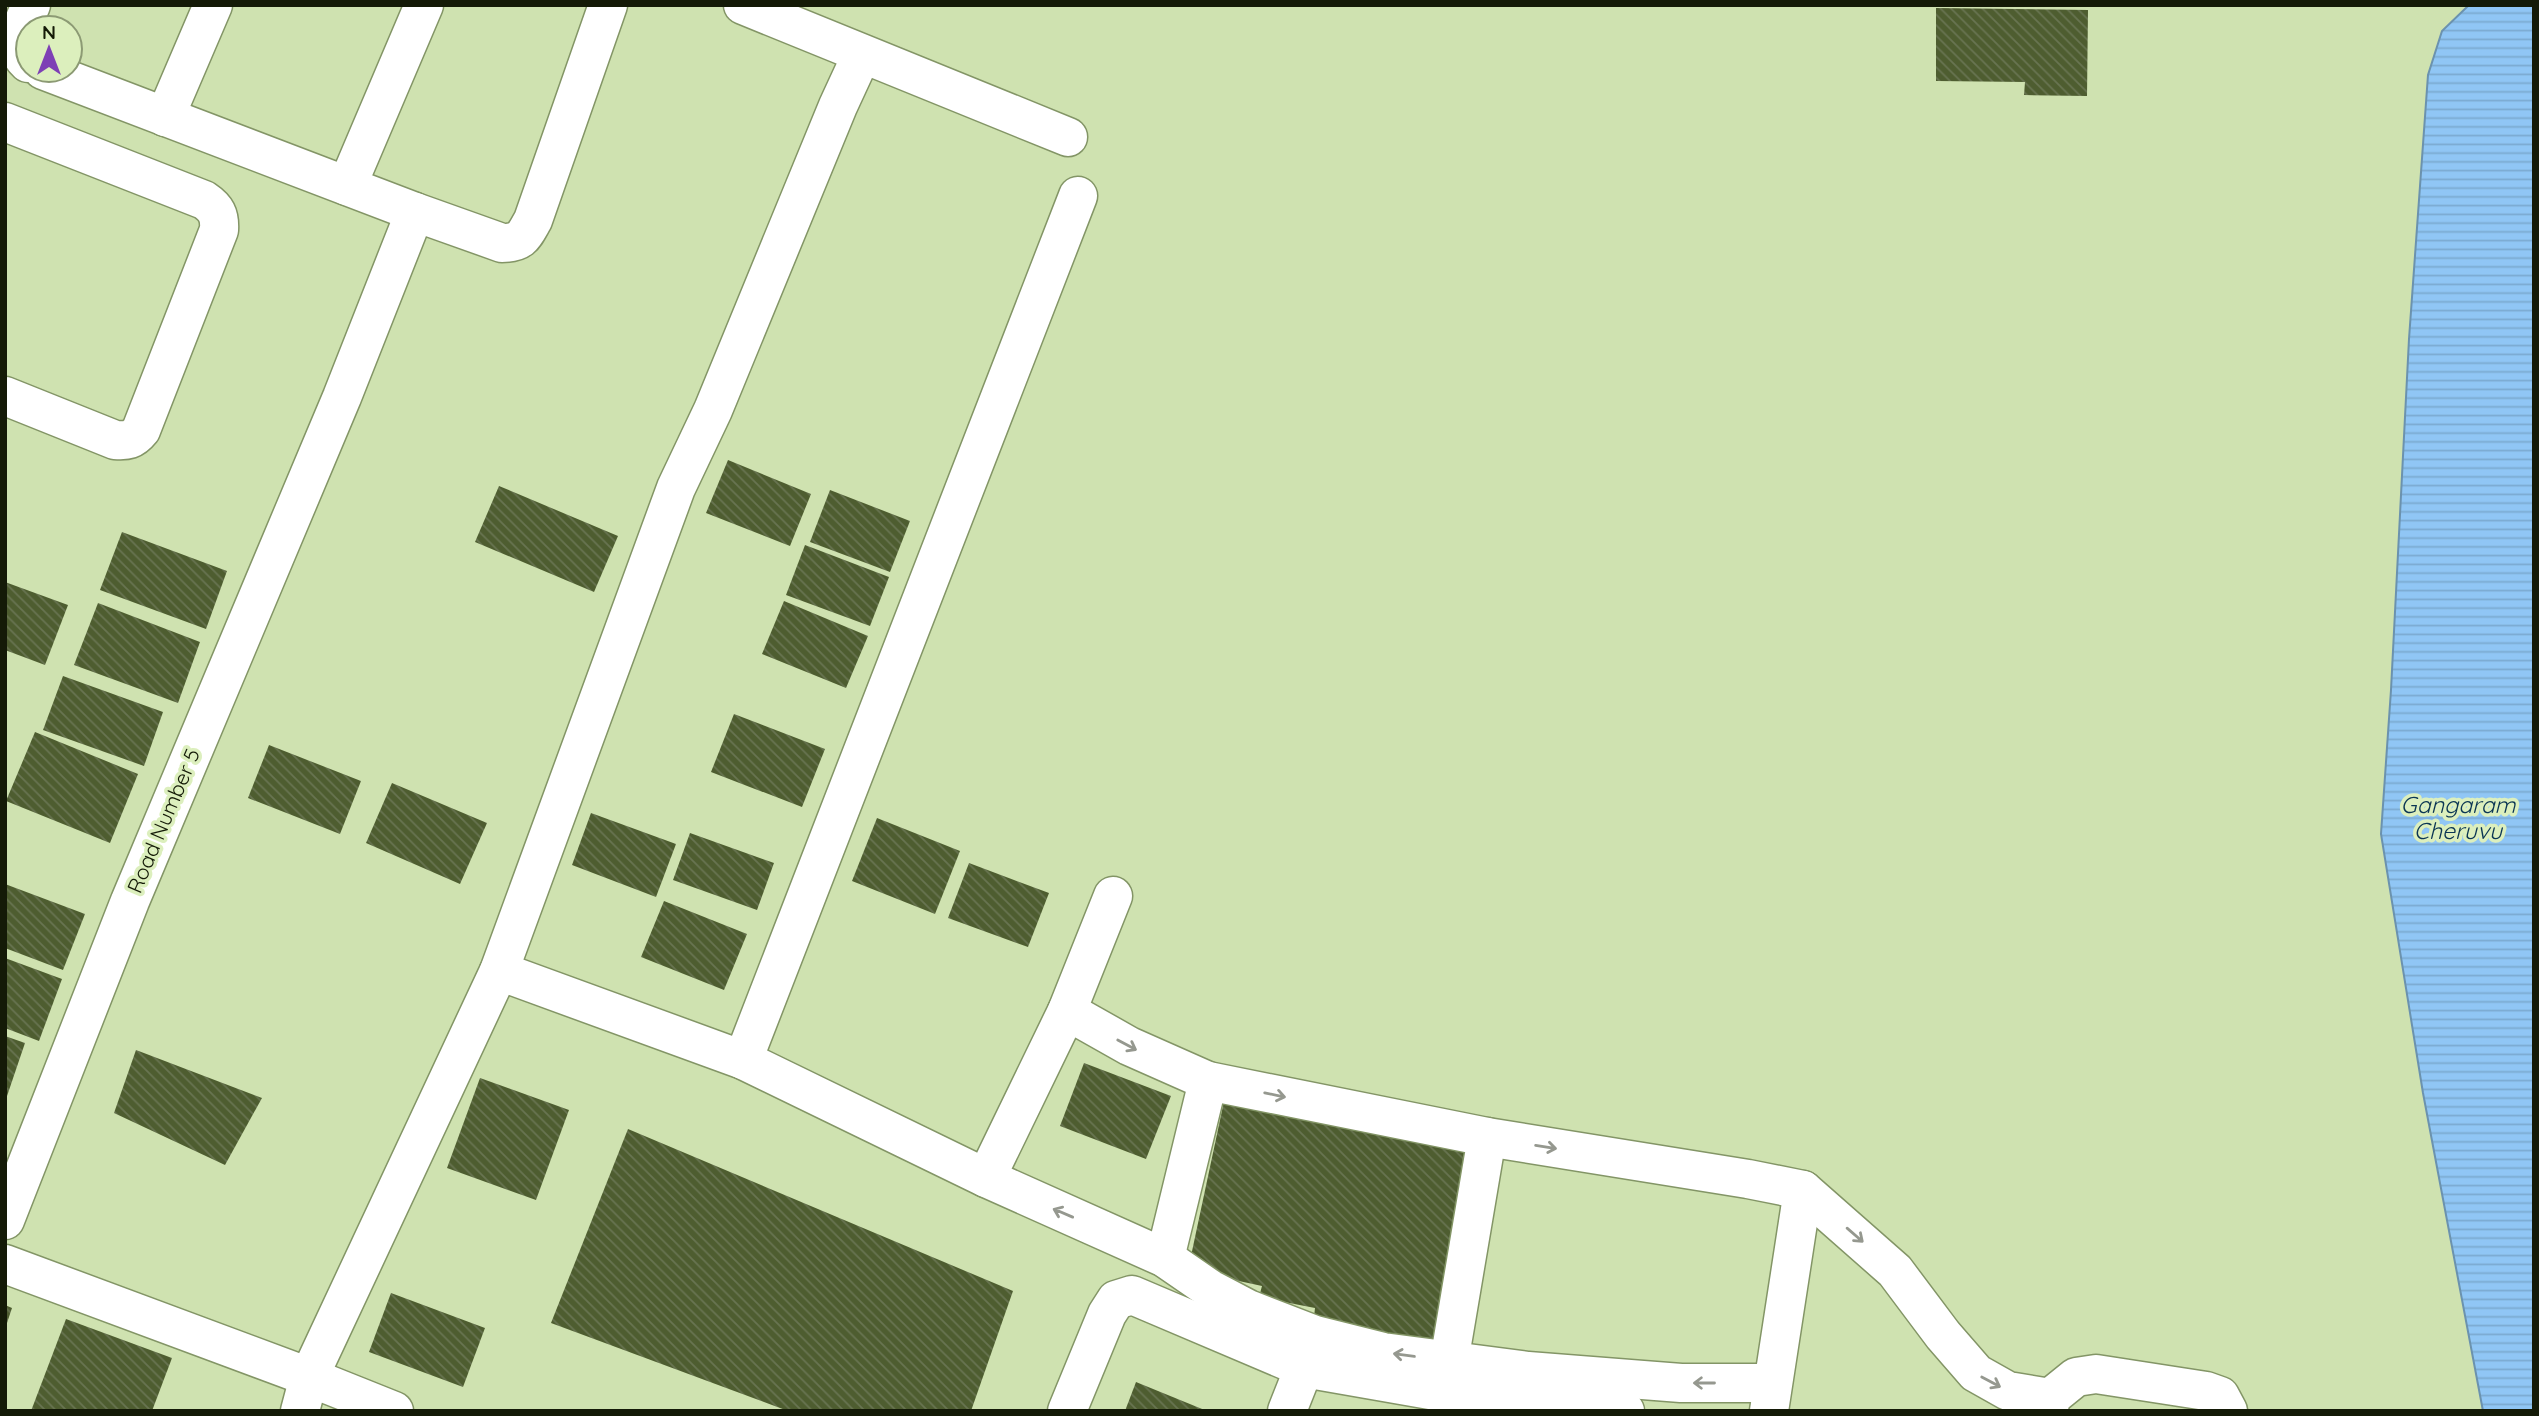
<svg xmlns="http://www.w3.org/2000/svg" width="2539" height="1416" viewBox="0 0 2539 1416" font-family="Quicksand,sans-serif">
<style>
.water{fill:url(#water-rules);stroke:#6b92ae;stroke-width:2}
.building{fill:url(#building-back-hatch)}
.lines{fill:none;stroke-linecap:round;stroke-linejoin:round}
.minor-casing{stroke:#839566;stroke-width:41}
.minor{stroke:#fff;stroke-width:38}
.oneway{stroke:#95988f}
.labels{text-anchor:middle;stroke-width:7;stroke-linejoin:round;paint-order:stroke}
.street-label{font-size:21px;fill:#141a07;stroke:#dcefbd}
.water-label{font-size:23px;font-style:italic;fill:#0a3553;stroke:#dcefbd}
</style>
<defs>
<pattern id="water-rules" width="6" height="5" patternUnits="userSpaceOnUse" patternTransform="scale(1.75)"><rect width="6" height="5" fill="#90c6f5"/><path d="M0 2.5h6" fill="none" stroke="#7baad1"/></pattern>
<pattern id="building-back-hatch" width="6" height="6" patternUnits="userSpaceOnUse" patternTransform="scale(1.75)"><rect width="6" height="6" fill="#4e5d30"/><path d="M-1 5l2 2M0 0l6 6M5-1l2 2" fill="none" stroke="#687451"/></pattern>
</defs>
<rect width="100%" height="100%" fill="#cfe2b0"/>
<polygon class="water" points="2469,5 2534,5 2534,1411 2483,1411 2423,1093 2381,834 2391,690 2409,339 2428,75 2442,31"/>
<g class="building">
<polygon points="1936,8 2088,10 2087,96 2024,95 2025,82 1936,81"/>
<polygon points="728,460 811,494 790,546 706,513"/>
<polygon points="499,486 618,536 594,592 475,542"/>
<polygon points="830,490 910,521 890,572 810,542"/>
<polygon points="122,532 227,571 206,629 100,590"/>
<polygon points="805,545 889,577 870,626 786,595"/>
<polygon points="5,582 68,605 45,665 5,650"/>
<polygon points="784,601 868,636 846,688 762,654"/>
<polygon points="98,603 200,642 178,703 74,665"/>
<polygon points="63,676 163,712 144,766 43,730"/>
<polygon points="734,714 825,749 802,807 711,772"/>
<polygon points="35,732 138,774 110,843 6,801"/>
<polygon points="269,745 361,781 340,834 248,798"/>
<polygon points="392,783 487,823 460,884 366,843"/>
<polygon points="591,813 676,844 656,897 572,865"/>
<polygon points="877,818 960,851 935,914 852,881"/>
<polygon points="690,833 774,863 757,910 673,880"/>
<polygon points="969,863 1049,893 1028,947 948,918"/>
<polygon points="5,884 85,914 63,970 5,948"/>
<polygon points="664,901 747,934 724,990 641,957"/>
<polygon points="5,958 62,979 39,1041 5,1028"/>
<polygon points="5,1036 25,1043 6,1099 5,1099"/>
<polygon points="136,1050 262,1098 225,1165 114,1113"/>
<polygon points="1084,1063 1171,1096 1146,1159 1060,1126"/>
<polygon points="480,1078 569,1110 536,1200 447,1168"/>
<polygon points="1226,1092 1478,1146 1434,1349 1314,1317 1315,1308 1259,1297 1262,1286 1188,1270"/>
<polygon points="628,1129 1013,1291 971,1411 788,1411 551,1323"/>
<polygon points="391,1293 485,1328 463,1387 369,1352"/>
<polygon points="5,1305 12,1308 6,1326 5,1325"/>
<polygon points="66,1319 172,1358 152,1411 31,1411"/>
<polygon points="1136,1382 1207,1411 1125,1411"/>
</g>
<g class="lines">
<g class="minor-casing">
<g id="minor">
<polyline points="743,5 1068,137"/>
<path d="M28 63C9 46 23 24 31 5"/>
<path d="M43 70 415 212 502 243C522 243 524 236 533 220L608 5"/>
<polyline points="165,117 213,5"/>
<path d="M5 122 204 200C216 208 220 215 219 230L141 430C133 440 127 441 115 440L5 396"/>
<polyline points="347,186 424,5"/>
<polyline points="499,971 743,1060 986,1178 1067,1011 1113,896"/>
<polyline points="1067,1011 1129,1046 1208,1081 1487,1137 1748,1179 1803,1190 1895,1271 1943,1335 1976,1373 2008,1391 2050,1398 2049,1411"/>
<polyline points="743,1060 1078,196"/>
<polyline points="986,1178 1165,1258 1210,1289 1248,1309 1315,1335 1383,1352 1528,1371 1681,1383 1772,1383"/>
<polyline points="5,1220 130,901 342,397 415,212"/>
<polyline points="1165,1258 1208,1081"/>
<polyline points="5,1264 309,1377 394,1411"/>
<polyline points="1449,1362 1487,1137"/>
<polyline points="2050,1398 2076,1377 2096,1374 2206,1391 2220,1396 2228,1411"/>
<polyline points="300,1411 309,1377 499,971 676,488 713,410 838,106 862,54"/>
<polyline points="1067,1411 1107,1314 1116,1300 1132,1295 1304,1368 1487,1400 1606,1404 1625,1411"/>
<polyline points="1287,1411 1304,1368"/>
<polyline points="1769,1411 1803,1190"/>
</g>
</g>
<use href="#minor" class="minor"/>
</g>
<defs><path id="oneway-shaft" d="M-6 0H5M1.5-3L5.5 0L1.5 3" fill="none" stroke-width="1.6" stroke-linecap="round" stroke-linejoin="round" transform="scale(1.75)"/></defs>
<g class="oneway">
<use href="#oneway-shaft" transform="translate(1127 1045) rotate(28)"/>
<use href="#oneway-shaft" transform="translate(1275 1095) rotate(12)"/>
<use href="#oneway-shaft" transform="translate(1546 1147) rotate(9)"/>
<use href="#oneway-shaft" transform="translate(1063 1213) rotate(-157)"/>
<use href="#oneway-shaft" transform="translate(1855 1235) rotate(41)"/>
<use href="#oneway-shaft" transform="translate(1404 1355) rotate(-172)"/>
<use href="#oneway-shaft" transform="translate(1991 1382) rotate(28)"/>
<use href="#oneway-shaft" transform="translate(1704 1383) rotate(-180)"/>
</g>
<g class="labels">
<g class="street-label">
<text transform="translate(164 821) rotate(-67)" y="7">Road Number 5</text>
</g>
<g class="water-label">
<text x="2458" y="813">Gangaram<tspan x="2458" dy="26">Cheruvu</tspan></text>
</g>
</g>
<rect width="2539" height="1416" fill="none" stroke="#141a07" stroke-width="14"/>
<g transform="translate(49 49)"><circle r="33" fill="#dcefbd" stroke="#8c9a74" stroke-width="2"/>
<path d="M0-5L12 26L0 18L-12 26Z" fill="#7e40b5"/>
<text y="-10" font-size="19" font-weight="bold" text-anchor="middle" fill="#141a07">N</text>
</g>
</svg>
